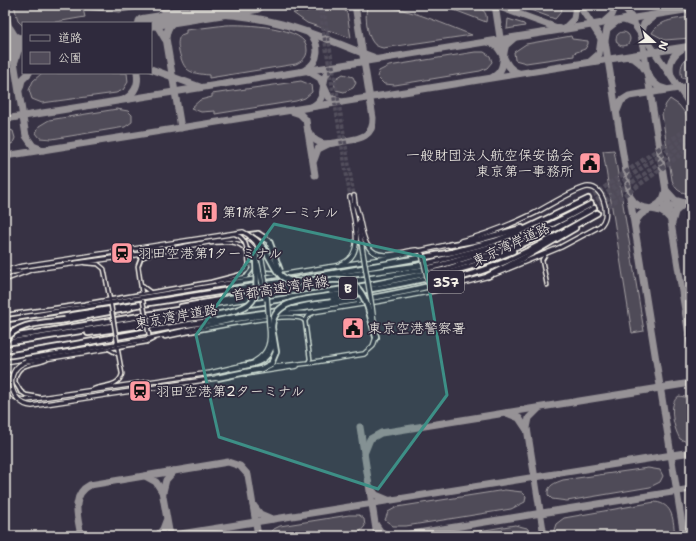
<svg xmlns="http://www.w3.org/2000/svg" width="696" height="541" viewBox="0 0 696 541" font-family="'Shantell Sans','Klee One',sans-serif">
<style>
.green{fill:#504b59;stroke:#a29ea0}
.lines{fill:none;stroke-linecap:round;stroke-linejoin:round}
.taxiway{stroke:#969296;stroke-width:7}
.runway{stroke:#969296;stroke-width:16}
.secondary-tunnel{stroke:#534f5d;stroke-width:3.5;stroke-dasharray:3.5 2;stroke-linecap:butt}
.highway-tunnel{stroke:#534f5d;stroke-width:4.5;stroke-dasharray:4.5 2;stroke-linecap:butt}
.street-casing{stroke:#f4f1e8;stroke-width:5.5}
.secondary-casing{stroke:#f4f1e8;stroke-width:6}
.highway-casing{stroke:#f4f1e8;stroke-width:8}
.street{stroke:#2f2a3d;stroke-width:2.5}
.secondary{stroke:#2f2a3d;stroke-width:3.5}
.highway{stroke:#2f2a3d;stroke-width:4.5}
.street-bridge-casing{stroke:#f4f1e8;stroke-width:5.5;stroke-linecap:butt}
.secondary-bridge-casing{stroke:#f4f1e8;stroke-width:6;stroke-linecap:butt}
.highway-bridge-casing{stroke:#f4f1e8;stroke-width:8;stroke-linecap:butt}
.street-bridge{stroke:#2f2a3d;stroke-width:2.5}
.secondary-bridge{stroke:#2f2a3d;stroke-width:3.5}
.highway-bridge{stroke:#2f2a3d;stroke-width:4.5}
.marked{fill:#3d8f86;fill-opacity:0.2;stroke:#3d8f86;stroke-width:3;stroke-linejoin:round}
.labels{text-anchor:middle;stroke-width:3.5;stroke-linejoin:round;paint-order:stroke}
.shield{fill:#2f2a3d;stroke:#b9b5b5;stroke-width:1}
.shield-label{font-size:13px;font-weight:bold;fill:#f4f1e8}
.poi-label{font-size:14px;fill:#f4f1e8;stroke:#2f2a3d;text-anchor:start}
.street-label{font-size:14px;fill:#f4f1e8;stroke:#2f2a3d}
</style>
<rect width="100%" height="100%" fill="#373244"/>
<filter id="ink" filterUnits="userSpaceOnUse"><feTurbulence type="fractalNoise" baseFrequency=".025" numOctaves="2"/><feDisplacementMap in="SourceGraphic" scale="8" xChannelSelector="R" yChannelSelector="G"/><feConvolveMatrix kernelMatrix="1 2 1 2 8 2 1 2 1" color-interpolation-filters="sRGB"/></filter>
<g filter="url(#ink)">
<g class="green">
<polygon points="14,5 143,5 139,9 120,12 83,9 85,17 50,23 23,23 23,26 18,21"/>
<path d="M368 5C405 6 438 22 472 35L383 48C378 47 374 45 372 41 367 34 364 12 368 5Z"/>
<path d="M441 5C453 5 491 0 486 22Z"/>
<polygon points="517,5 563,5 561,12 555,19"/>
<polygon points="335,7 342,8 347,13 351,38 307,23 293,13"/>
<path d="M691 17V38L665 40 652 33C660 19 677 19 691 17Z"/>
<polygon points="508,19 524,24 525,26 507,29"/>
<path d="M226 25C242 24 309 26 307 50 307 58 302 61 296 64L209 78V75C189 73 184 72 179 51 178 45 177 40 181 35L186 33V30Z"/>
<circle cx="623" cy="39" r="7"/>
<polygon points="571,36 572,39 588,41 588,44 585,49 574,53 574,56 526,63 515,60 514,52 526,44"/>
<polygon points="475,52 484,52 490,56 492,62 487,68 480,71 395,85 384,84 377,77 379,71 389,66"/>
<path d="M691 55V77L682 78C679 68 682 60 691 55Z"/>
<polygon points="5,66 10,95 5,106"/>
<polygon points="42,73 127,73 128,82 123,90 116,93 42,103 32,99 29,90 33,81"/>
<polygon points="343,74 353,77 356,83 353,88 344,92 336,90 334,83 335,79"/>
<polygon points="301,81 311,85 312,92 305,98 296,101 215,114 215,111 201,112 191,108 200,100 212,97 212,94"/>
<path d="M670 99 679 105 691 121V193C681 194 675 190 672 180L662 114 666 104Z"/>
<polygon points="117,109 128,111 132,115 132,122 125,127 52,139 40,138 36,133 39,126 49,120"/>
<polygon points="5,128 13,131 15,138 13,143 5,147"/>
<polygon points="614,150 644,331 632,333 603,151"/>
<path d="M679 396 685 397 691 406V440L687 442 680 439C674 429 667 403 679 396Z"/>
<path d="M648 468 660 470 663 476 660 482 650 487 567 501 552 499 548 495C547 485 555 483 563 480Z"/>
<polygon points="505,490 522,492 526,496 525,502 511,509 406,526 393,526 385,520 388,512 397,507"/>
<path d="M655 502C674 504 673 521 675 536H552L556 524 564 518Z"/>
<polygon points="349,515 359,515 364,519 365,526 359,533 344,536 269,536 272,530 280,526"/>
<polygon points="515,525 527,528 533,536 449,536"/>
</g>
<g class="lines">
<g class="taxiway">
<polyline points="5,5 26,136 33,146 43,150"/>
<polyline points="161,5 166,11 173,15"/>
<polyline points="494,5 560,29"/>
<polyline points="495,5 501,44"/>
<polyline points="579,5 604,43"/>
<polyline points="623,5 634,22"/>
<path d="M203 14C269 13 313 34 373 57"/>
<polyline points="624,20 634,24 641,34 691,348"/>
<polyline points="604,22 612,15 616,5"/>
<polyline points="616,22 607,29 605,41 684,536"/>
<polyline points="142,23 187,5"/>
<polyline points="151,24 158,27 165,39"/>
<polyline points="10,28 15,36 23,40"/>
<polyline points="565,28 574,19 576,5"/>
<polyline points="642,33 691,106"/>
<polyline points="641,35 644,24 654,16"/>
<path d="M487 42C506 45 501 68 519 73"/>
<polyline points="5,51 13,60"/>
<path d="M629 57C648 61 646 85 665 89"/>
<polyline points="15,61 18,51 23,45"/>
<polyline points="591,61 599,54 601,40"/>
<polyline points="151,69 200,87"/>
<path d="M305 70C320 62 321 43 308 32"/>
<polyline points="308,71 320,78 329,97 341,102"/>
<path d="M671 75C668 64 672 55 682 49"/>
<path d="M493 77C507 69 501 57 506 45L514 38"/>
<polyline points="20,88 22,80 29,73"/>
<path d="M125 99C135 93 139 84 137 73"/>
<path d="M313 106C330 97 317 77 333 67"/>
<polyline points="291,111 300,114 306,120 315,175"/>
<polyline points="617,111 621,101 629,96 691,86"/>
<polyline points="5,119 691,9"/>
<path d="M181 128 166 38C167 25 174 19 186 16"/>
<path d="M308 131C311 137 315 141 321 143 327 145 334 143 340 142 355 139 374 139 373 118L355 5"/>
<polyline points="5,156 691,46"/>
<polyline points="314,160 318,149 328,144"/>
<polyline points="666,190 675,200 685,203"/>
<path d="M631 198C640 215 660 203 670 219"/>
<polyline points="664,207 691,203"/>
<polyline points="672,223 675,212 684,204"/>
<path d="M635 225C639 206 662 212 665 193"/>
<polyline points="539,408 529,418 527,428 544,536"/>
<polyline points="507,413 519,418 527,430"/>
<polyline points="360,427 377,536"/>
<polyline points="364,454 370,439 381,433 691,383"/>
<polyline points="145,476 156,482 163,493"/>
<polyline points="370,487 376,495 388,500"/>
<polyline points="162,491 170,536"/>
<polyline points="163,492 166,480 174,471"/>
<polyline points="253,505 260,514 272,519"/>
<polyline points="376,525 380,531 388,536"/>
<path d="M81 536C78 518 70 495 90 485L228 462 240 466 248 475 258 536"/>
<polyline points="157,536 163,529 166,521"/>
<polyline points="168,536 691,452"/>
<polyline points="399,536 691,489"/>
</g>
<g class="runway">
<polyline points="143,23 256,5"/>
<polyline points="5,45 23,42"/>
</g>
<g class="secondary-tunnel">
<polyline points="319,5 350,197"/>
<polyline points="323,5 354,196"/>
</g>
<g class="highway-tunnel">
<polyline points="588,199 691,126"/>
<polyline points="591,204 691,133"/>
<polyline points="594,208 646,173 691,139"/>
<polyline points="597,213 632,190 691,147"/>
</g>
<g class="street-casing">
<g id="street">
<path d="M211 243C223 242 238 239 246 250 250 255 252 262 256 267"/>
<polyline points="545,255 542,260 547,285"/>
<polyline points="85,263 98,264 104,269 110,300"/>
<polyline points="263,272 278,273"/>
<polyline points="5,280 29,271"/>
<polyline points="216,282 246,277 252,269 251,261"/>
<polyline points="142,286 150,292"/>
<polyline points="142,294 138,266 141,258 148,255"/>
<polyline points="5,315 84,304 211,282 242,274 247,270 249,264"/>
<path d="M165 337C186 333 295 308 305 321"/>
<polyline points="106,349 147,342 153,339"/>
<polyline points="109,349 118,354"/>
<polyline points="308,363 310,359 305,321 309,315 313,313"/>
<polyline points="5,370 12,379"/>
<path d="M94 389C104 385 119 387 122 374L117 346"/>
<polyline points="20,391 26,395 38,397"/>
<path d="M21 392 15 382C16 362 32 366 46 360"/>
</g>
</g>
<g class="secondary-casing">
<g id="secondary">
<polyline points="354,196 355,205"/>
<path d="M355 204C363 221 359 256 386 255 396 255 406 251 416 250L421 251"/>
<polyline points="358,223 362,247"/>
<path d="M233 239C244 239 253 244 256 256"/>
<path d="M461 241C486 235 510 225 533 214 545 208 578 187 588 187 599 187 603 197 605 206 606 214 606 220 600 226L561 247 495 274"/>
<path d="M341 264C367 255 353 218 350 197"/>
<polyline points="329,267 388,258 451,244"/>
<polyline points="5,271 18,267"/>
<polyline points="5,275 12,272 157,252 223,239"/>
<polyline points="5,320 329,267"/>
<path d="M255 361C269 353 271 341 269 326"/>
<polyline points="5,362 147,339 231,320 277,314 306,313 381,301 433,291 489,276"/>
<polyline points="26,362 106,349"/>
<polyline points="266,368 308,363 364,354 373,346 376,337 372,307"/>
<polyline points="232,370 254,369"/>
<polyline points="246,374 297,366"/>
<path d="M5 380C7 392 14 400 27 400L210 373 244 365"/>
</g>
</g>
<g class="highway-casing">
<g id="highway">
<polyline points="220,239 258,234"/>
<polyline points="450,245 478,240 522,228"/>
<polyline points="488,276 527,256 575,228"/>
<polyline points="319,279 417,266 495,246"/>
<path d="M330 296C393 286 454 276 513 251"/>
<polyline points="300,306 342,298"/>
<polyline points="181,307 303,285"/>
<polyline points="368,308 376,337"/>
<polyline points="65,320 130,308"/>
<polyline points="5,326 312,277 453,252 495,241 519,232 588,199"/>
<polyline points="88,333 215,315"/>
<path d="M6 338 421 270C482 256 537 234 591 204"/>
<polyline points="5,343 370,285 444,270 518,246 557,228 594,208"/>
<path d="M5 356C82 344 159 328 236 317 316 305 398 299 475 273 519 259 557 235 597 213"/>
<polyline points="271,364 276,352 272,328"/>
<path d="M243 366C262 363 273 356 273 336"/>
</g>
</g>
<use href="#street" class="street"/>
<use href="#secondary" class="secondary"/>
<use href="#highway" class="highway"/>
<g class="street-bridge-casing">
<g id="street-bridge">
<path d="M235 234C248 238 247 252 249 264"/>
<polyline points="143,301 149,335"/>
<polyline points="111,305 117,342"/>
</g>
</g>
<g class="secondary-bridge-casing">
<g id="secondary-bridge">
<polyline points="362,247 372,307"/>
<polyline points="422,254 430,290"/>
<polyline points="258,264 265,299"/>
<path d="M18 267 243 232C249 235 254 238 257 244 265 262 268 305 269 326"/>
<polyline points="5,269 10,269"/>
<path d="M26 362C3 369 9 404 32 406L217 378"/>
</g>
</g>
<g class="highway-bridge-casing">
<g id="highway-bridge">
<polyline points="258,234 269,241 280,271"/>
<path d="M251 237C282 256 265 292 319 279"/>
<path d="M303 285C335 280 355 269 368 308"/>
<path d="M215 315C262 306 257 300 256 256"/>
<path d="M272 328C272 298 309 300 330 296"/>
<path d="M5 341C16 322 45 323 65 320"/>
<polyline points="217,378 261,369 271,364"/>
</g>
</g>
<use href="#street-bridge" class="street-bridge"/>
<use href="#secondary-bridge" class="secondary-bridge"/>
<use href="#highway-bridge" class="highway-bridge"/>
</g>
</g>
<path class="marked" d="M274 224 424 257 447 395 378 489 219 437 196 335Z"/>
<defs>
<g id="civic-square" transform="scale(1.15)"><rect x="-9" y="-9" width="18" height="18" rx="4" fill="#ff9aa2" stroke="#2f2a3d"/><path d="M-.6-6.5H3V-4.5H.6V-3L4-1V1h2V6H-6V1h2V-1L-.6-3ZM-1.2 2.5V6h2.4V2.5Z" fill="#111"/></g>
<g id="building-square" transform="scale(1.15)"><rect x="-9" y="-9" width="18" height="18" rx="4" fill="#ff9aa2" stroke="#2f2a3d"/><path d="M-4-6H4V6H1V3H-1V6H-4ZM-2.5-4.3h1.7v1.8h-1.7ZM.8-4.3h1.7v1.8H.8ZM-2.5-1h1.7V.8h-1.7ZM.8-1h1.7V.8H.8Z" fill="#111"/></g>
<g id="station-square" transform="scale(1.15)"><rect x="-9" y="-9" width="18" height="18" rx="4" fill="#ff9aa2" stroke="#2f2a3d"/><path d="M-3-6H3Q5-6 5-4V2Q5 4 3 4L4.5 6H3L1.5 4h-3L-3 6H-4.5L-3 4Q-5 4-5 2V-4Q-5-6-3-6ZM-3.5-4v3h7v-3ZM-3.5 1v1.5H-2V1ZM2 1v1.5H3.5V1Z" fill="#111"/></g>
</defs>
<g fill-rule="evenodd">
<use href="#civic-square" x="590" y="163"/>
<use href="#building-square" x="207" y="212"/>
<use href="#station-square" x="122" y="253"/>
<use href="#civic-square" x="353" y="328"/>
<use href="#station-square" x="140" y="391"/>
</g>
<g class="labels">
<g class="shield">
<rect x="428" y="271" width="36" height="22" rx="3"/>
<rect x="339" y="277" width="18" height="22" rx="3"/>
</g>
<g class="shield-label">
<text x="446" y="287">357</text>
<text x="348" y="293">B</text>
</g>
<g class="poi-label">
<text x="574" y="160" text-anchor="end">一般財団法人航空保安協会<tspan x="574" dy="16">東京第一事務所</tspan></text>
<text x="222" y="217">第1旅客ターミナル</text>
<text x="138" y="258">羽田空港第1ターミナル</text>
<text x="368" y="333">東京空港警察署</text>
<text x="156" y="396">羽田空港第2ターミナル</text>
</g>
<g class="street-label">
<text transform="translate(511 244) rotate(-25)" y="5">東京湾岸道路</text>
<text transform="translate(280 288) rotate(-9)" y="5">首都高速湾岸線</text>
<text transform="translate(176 316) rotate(-10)" y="5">東京湾岸道路</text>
</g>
</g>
<rect width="696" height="541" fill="none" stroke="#2f2a3d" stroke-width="20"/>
<rect x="10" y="10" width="676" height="521" fill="none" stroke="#f4f1e8" stroke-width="1.5" filter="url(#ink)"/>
<rect x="22" y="22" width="130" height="52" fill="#2f2a3d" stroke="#7e7a81"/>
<rect x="30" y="35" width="20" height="6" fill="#2f2a3d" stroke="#7e7a81"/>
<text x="58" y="42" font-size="12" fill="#f4f1e8">道路</text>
<rect x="30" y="52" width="20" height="12" fill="#504b59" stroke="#7e7a81"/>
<text x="58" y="62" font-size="12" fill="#f4f1e8">公園</text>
<g transform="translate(654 42) rotate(111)" stroke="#2f2a3d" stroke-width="3" paint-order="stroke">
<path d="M0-3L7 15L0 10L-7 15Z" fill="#f4f1e8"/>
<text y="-6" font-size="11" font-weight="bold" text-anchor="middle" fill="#f4f1e8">N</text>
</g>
</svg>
